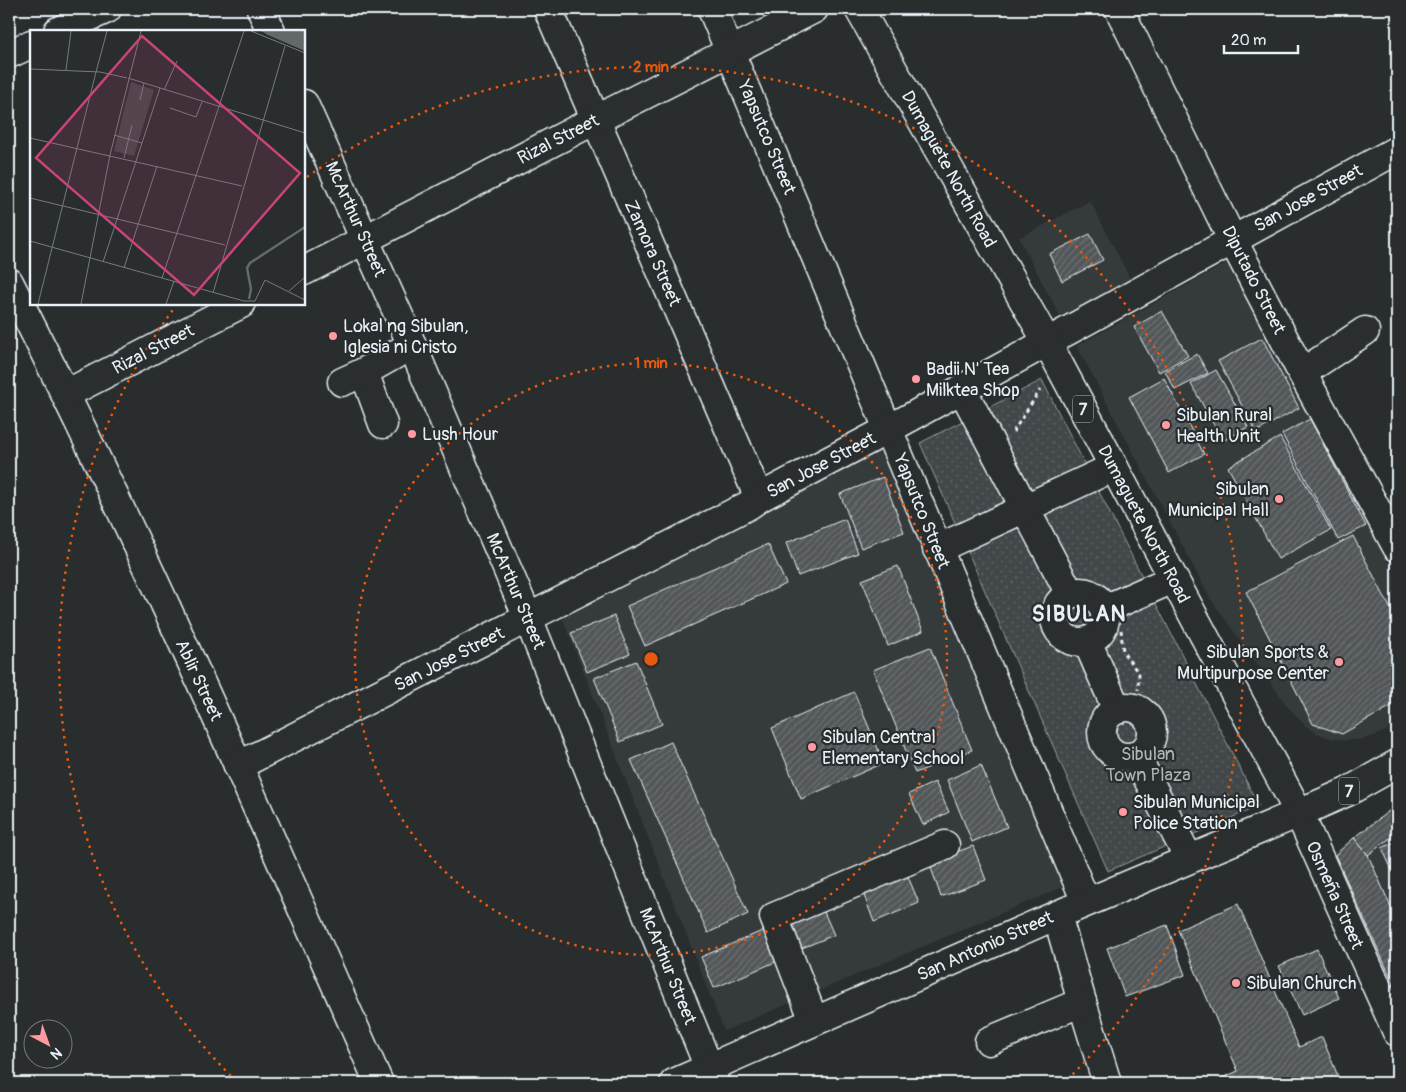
<svg xmlns="http://www.w3.org/2000/svg" width="1406" height="1092" viewBox="0 0 1406 1092" font-family="Pangolin,sans-serif">
<style>
.built{fill:#363a3b}
.green{fill:url(#green-dots);stroke:#959ca0}
.building{fill:url(#building-hatch);stroke:#e8f1f8}
.lines{fill:none;stroke-linecap:round;stroke-linejoin:round}
.minor-casing{stroke:#e8f1f8;stroke-width:31}
.highway-casing{stroke:#e8f1f8;stroke-width:31}
.path{stroke:#e8f1f8;stroke-width:3;stroke-dasharray:4 4;stroke-linecap:butt}
.minor{stroke:#2a2d2e;stroke-width:28}
.highway{stroke:#2a2d2e;stroke-width:28}
.ring{fill:none;stroke:#e8590c;stroke-width:2.5;stroke-dasharray:2.5 5}
.poi-dot{fill:#ff9aa2;stroke:#2a2d2e;stroke-width:2}
.labels{text-anchor:middle;stroke-width:4.5;stroke-linejoin:round;paint-order:stroke}
.shield{fill:#2a2d2e;stroke:#afb6bb;stroke-width:1}
.shield-label{font-size:16px;font-weight:bold;fill:#e8f1f8}
.street-label{font-size:18px;fill:#e8f1f8;stroke:#2a2d2e}
.poi-label{font-size:18px;fill:#e8f1f8;stroke:#2a2d2e;text-anchor:start}
.park-label{font-size:18px;fill:#aeb5ba;stroke:#2a2d2e}
.district-label{font-size:22px;font-weight:bold;letter-spacing:1px;fill:#e8f1f8;stroke:#2a2d2e}
.inset-river{fill:none;stroke:#63686b;stroke-width:2.5}
.inset-road{fill:none;stroke:#767b7f;stroke-width:1}
.view{fill:#ca437a;fill-opacity:0.15;stroke:#ca437a;stroke-width:2.5}
.inset-edge{fill:none;stroke:#e8f1f8;stroke-width:2.5}
.centre{fill:#e8590c;stroke:#2a2d2e;stroke-width:2.5}
.ring-label{font-size:15px;text-anchor:middle;font-weight:bold;fill:#e8590c;stroke:#2a2d2e;stroke-width:4.5;stroke-linejoin:round;paint-order:stroke}
</style>
<defs>
<pattern id="green-dots" width="8" height="8" patternUnits="userSpaceOnUse" patternTransform="scale(1.25)"><rect width="8" height="8" fill="#424648"/><path d="M2 2h.1M6 6h.1" fill="none" stroke="#5d6163" stroke-width="1.8" stroke-linecap="round"/></pattern>
<pattern id="building-hatch" width="6" height="6" patternUnits="userSpaceOnUse" patternTransform="scale(1.25)"><rect width="6" height="6" fill="#535759"/><path d="M-1 1l2-2M0 6l6-6M5 7l2-2" fill="none" stroke="#6c7072"/></pattern>
</defs>
<rect width="100%" height="100%" fill="#2a2d2e"/>
<filter id="ink" filterUnits="userSpaceOnUse"><feTurbulence type="fractalNoise" baseFrequency=".02" numOctaves="2"/><feDisplacementMap in="SourceGraphic" scale="10" xChannelSelector="R" yChannelSelector="G"/><feConvolveMatrix kernelMatrix="1 2 1 2 8 2 1 2 1" color-interpolation-filters="sRGB"/></filter>
<g filter="url(#ink)">
<g class="built">
<polygon points="1090,201 1133,284 1062,320 1019,238"/>
<polygon points="1227,263 1397,579 1397,722 1387,730 1374,736 1359,740 1344,740 1330,738 1317,733 1306,726 1288,707 1210,598 1077,346"/>
<polygon points="883,448 1070,884 724,1031 559,609"/>
<polygon points="1397,802 1397,1001 1332,854"/>
</g>
<polygon class="green" points="1042,380 1259,806 1108,871 920,443"/>
<g class="building">
<polygon points="1090,234 1103,260 1062,281 1049,254"/>
<polygon points="1162,311 1188,356 1159,372 1134,327"/>
<polygon points="1262,338 1299,408 1256,432 1218,361"/>
<polygon points="1197,354 1208,373 1175,390 1165,371"/>
<polygon points="1216,370 1248,427 1223,441 1191,384"/>
<polygon points="1164,378 1204,454 1169,473 1129,397"/>
<polygon points="1310,419 1366,526 1338,540 1282,434"/>
<polygon points="1280,437 1331,530 1278,559 1228,467"/>
<polygon points="883,477 904,532 861,548 840,494"/>
<polygon points="845,519 858,553 798,576 786,543"/>
<polygon points="1353,536 1397,621 1397,703 1342,734 1313,724 1246,592"/>
<polygon points="768,544 786,584 645,646 627,606"/>
<polygon points="898,566 923,631 888,646 862,580"/>
<polygon points="614,616 630,654 587,672 571,633"/>
<polygon points="930,647 972,750 915,773 873,670"/>
<polygon points="636,661 662,724 620,742 594,678"/>
<polygon points="854,692 884,763 801,799 772,728"/>
<polygon points="671,742 748,914 708,933 631,760"/>
<polygon points="981,765 1007,827 972,842 947,780"/>
<polygon points="935,782 949,812 923,825 909,794"/>
<polygon points="1397,805 1397,833 1368,855 1354,838"/>
<polygon points="1354,838 1368,855 1397,921 1397,991 1335,855"/>
<polygon points="1397,841 1397,881 1382,848"/>
<polygon points="973,846 986,880 941,897 929,862"/>
<polygon points="906,872 919,903 874,922 862,890"/>
<polygon points="1238,904 1299,1047 1322,1037 1340,1081 1335,1083 1219,1083 1218,1080 1238,1071 1178,930"/>
<polygon points="821,905 834,935 797,950 785,920"/>
<polygon points="1167,925 1185,975 1125,997 1107,948"/>
<polygon points="767,929 780,960 714,988 701,957"/>
<polygon points="1317,949 1339,998 1302,1015 1279,966"/>
</g>
<g class="lines">
<g class="minor-casing">
<g id="minor">
<polyline points="261,9 271,31"/>
<polyline points="548,9 759,498"/>
<polyline points="712,9 1086,902"/>
<polyline points="1119,9 1232,239 1302,373 1397,547"/>
<polyline points="58,31 107,9"/>
<polyline points="9,54 31,44"/>
<polyline points="304,104 412,345 528,618 715,1083"/>
<polyline points="304,271 595,120 814,9"/>
<path d="M9 282C143 544 260 814 379 1083"/>
<polyline points="364,372 383,424"/>
<polyline points="1302,373 1365,331"/>
<polyline points="342,382 364,372 412,345"/>
<polyline points="962,389 1070,594"/>
<polyline points="66,394 241,304"/>
<polyline points="937,549 1114,467"/>
<circle cx="1080" cy="617" r="25"/>
<polyline points="1103,607 1114,605 1173,579"/>
<polyline points="1087,641 1117,710"/>
<circle cx="1127" cy="732" r="25"/>
<polyline points="1136,756 1189,859"/>
<polyline points="238,766 749,505 759,498 889,429 1397,150"/>
<polyline points="1057,915 1082,1002 1107,1083"/>
<polyline points="814,1021 774,917 945,845"/>
<polyline points="989,1041 1082,1002"/>
<polyline points="674,1083 1057,915 1299,813"/>
</g>
</g>
<g class="highway-casing">
<g id="highway">
<polyline points="859,9 1047,342 1299,813 1397,1032"/>
<polyline points="1299,813 1347,792 1397,764"/>
</g>
</g>
<g class="path">
<polyline points="1013,432 1040,390"/>
<polyline points="1121,630 1123,652 1139,674 1138,690"/>
<polyline points="1142,702 1160,715 1166,733 1160,747"/>
</g>
<use href="#minor" class="minor"/>
<use href="#highway" class="highway"/>
</g>
</g>
<g class="ring">
<circle cx="651" cy="659" r="296"/>
<path d="M236 1081A592 592 0 0 1 175 307M307 177A592 592 0 0 1 1066 1081"/>
</g>
<g class="poi-dot">
<circle cx="333" cy="336" r="5"/>
<circle cx="916" cy="379" r="5"/>
<circle cx="1166" cy="425" r="5"/>
<circle cx="412" cy="434" r="5"/>
<circle cx="1279" cy="499" r="5"/>
<circle cx="1339" cy="662" r="5"/>
<circle cx="812" cy="747" r="5"/>
<circle cx="1123" cy="812" r="5"/>
<circle cx="1236" cy="983" r="5"/>
</g>
<g class="labels">
<g class="shield">
<rect x="1073" y="395.5" width="20" height="27" rx="4"/>
<rect x="1339" y="777.5" width="20" height="27" rx="4"/>
</g>
<g class="shield-label">
<text x="1083" y="415">7</text>
<text x="1349" y="797">7</text>
</g>
<g class="street-label">
<text transform="translate(767 137) rotate(67)" y="6">Yapsutco Street</text>
<text transform="translate(558 139) rotate(-27)" y="6">Rizal Street</text>
<text transform="translate(949 169) rotate(61)" y="6">Dumaguete North Road</text>
<text transform="translate(1308 198) rotate(-29)" y="6">San Jose Street</text>
<text transform="translate(356 219) rotate(66)" y="6">McArthur Street</text>
<text transform="translate(653 253) rotate(66)" y="6">Zamora Street</text>
<text transform="translate(1254 280) rotate(63)" y="6">Diputado Street</text>
<text transform="translate(153 349) rotate(-27)" y="6">Rizal Street</text>
<text transform="translate(821 465) rotate(-28)" y="6">San Jose Street</text>
<text transform="translate(922 511) rotate(68)" y="6">Yapsutco Street</text>
<text transform="translate(1144 524) rotate(62)" y="6">Dumaguete North Road</text>
<text transform="translate(516 591) rotate(67)" y="6">McArthur Street</text>
<text transform="translate(449 659) rotate(-27)" y="6">San Jose Street</text>
<text transform="translate(199 680) rotate(65)" y="6">Ablir Street</text>
<text transform="translate(1335 895) rotate(66)" y="6">Osmeña Street</text>
<text transform="translate(985 946) rotate(-24)" y="6">San Antonio Street</text>
<text transform="translate(668 966) rotate(68)" y="6">McArthur Street</text>
</g>
<g class="poi-label">
<text x="343" y="332">Lokal ng Sibulan,<tspan x="343" dy="21">Iglesia ni Cristo</tspan></text>
<text x="926" y="375">Badii N' Tea<tspan x="926" dy="21">Milktea Shop</tspan></text>
<text x="1176" y="421">Sibulan Rural<tspan x="1176" dy="21">Health Unit</tspan></text>
<text x="422" y="440">Lush Hour</text>
<text x="1269" y="495" text-anchor="end">Sibulan<tspan x="1269" dy="21">Municipal Hall</tspan></text>
<text x="1329" y="658" text-anchor="end">Sibulan Sports &amp;<tspan x="1329" dy="21">Multipurpose Center</tspan></text>
<text x="822" y="743">Sibulan Central<tspan x="822" dy="21">Elementary School</tspan></text>
<text x="1133" y="808">Sibulan Municipal<tspan x="1133" dy="21">Police Station</tspan></text>
<text x="1246" y="989">Sibulan Church</text>
</g>
<g class="park-label">
<text x="1148" y="760">Sibulan<tspan x="1148" dy="21">Town Plaza</tspan></text>
</g>
<g class="district-label">
<text x="1079" y="621">SIBULAN</text>
</g>
</g>
<g transform="translate(30 30)">
<rect width="275" height="275" fill="#2a2d2e"/>
<path d="M101 52 124 60 104 126 84 121Z" fill="#424648"/>
<path d="M231 1H275V21L238 5Z" fill="#63686b"/>
<path class="inset-river" d="M219 269 221 259 217 238 220 233 275 197"/>
<path class="inset-road" d="M221 1 275 23M0 39 70 42 97 48M36 40 41 1M66 42 77 1M98 48 275 103M134 60 147 31M110 70 114 53M140 78 166 87 172 72M84 105 112 113M0 108 212 156M94 128 102 95M0 168 195 215M0 211 214 271H225L235 250 275 270M73 232 130 58M94 238 127 136M132 248 214 1M259 261 275 247M183 263 255 16M8 274 66 42M51 274 80 125 111 1M136 274 144 251"/>
<path class="view" d="M112 6 270 143 164 265 6 128Z"/>
<rect width="275" height="275" class="inset-edge"/>
</g>
<circle cx="651" cy="659" r="8" class="centre"/>
<g class="ring-label">
<text x="651" y="72">2 min</text>
<text x="651" y="368">1 min</text>
</g>
<rect width="1406" height="1092" fill="none" stroke="#2a2d2e" stroke-width="30"/>
<rect x="15" y="15" width="1376" height="1062" fill="none" stroke="#e8f1f8" stroke-width="2" filter="url(#ink)"/>
<g transform="translate(48 1044) rotate(139)"><circle r="24" fill="#2a2d2e" stroke="#767b7f"/>
<path d="M0-4L9 19L0 12L-9 19Z" fill="#ff9aa2"/>
<text y="-8" font-size="14" font-weight="bold" text-anchor="middle" fill="#e8f1f8">N</text>
</g>
<path d="M1224 45v8h74v-8" fill="none" stroke="#e8f1f8" stroke-width="2.5"/>
<text x="1231" y="45" font-size="15" fill="#e8f1f8" stroke="#2a2d2e" stroke-width="4" paint-order="stroke">20 m</text>
</svg>
